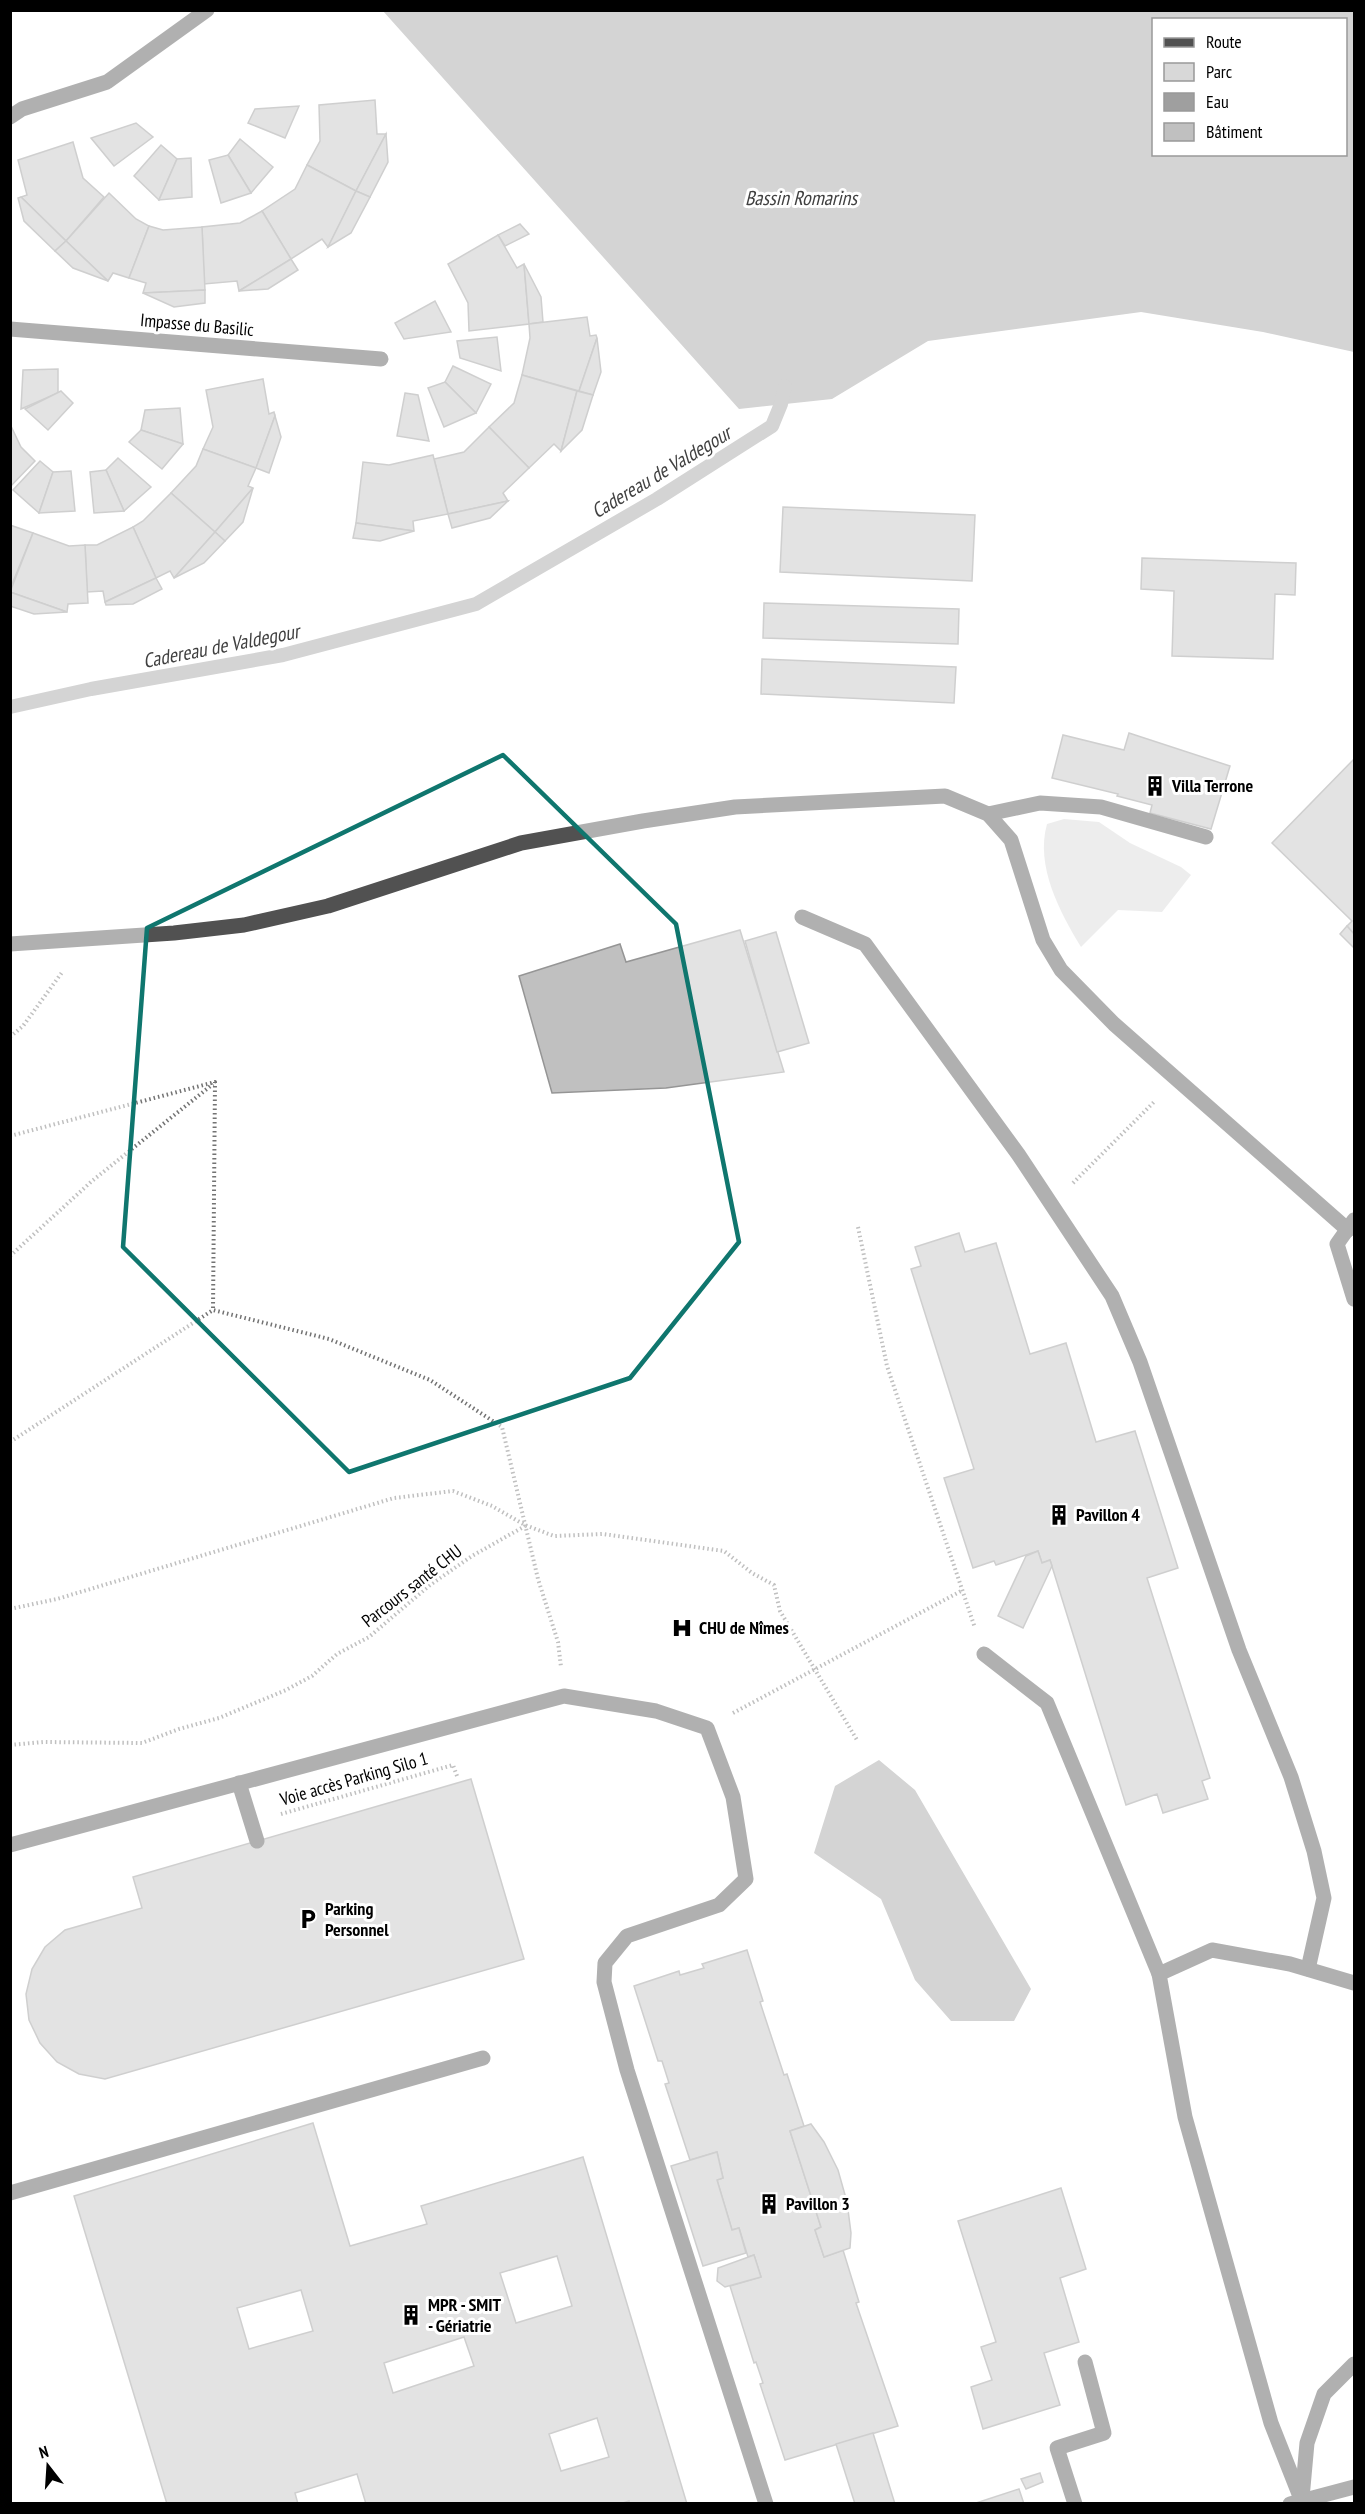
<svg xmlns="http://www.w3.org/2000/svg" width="1365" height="2514" viewBox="0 0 1365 2514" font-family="'PT Sans Narrow',sans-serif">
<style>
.green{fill:#d8d8d8}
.water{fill:#9f9f9f;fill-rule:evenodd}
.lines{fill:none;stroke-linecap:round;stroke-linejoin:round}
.stream{stroke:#9f9f9f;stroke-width:14}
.building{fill:#c0c0c0;stroke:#959595;stroke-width:1.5;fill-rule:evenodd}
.path{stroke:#737373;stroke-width:4;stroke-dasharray:1.5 3;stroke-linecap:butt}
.minor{stroke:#515151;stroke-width:15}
.marked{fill:none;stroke:#0f766e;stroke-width:4.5;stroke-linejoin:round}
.labels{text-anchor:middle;stroke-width:6;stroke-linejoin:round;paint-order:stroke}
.street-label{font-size:18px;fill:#000;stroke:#fff}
.poi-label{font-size:18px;font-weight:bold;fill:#000;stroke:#fff;text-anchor:start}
.water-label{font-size:20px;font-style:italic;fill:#404040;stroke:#fff}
</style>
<rect width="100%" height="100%" fill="#fff"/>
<path class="green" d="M1064 819 1099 822 1130 843 1181 867 1191 875 1162 912 1118 910 1081 947C1060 912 1035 866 1047 824Z"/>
<g class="water">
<path d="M383 11H1354V352L1263 332 1141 312 928 341 832 399 739 409ZM1154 20H1346V154H1154Z"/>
<polygon points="879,1760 915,1790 1031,1989 1014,2021 951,2021 915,1980 881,1899 814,1853 835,1786"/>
</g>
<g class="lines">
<polyline class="stream" points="10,707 91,689 283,655 476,604 657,499 772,426 781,404 785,386"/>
</g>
<g class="building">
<polygon points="375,100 377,134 386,134 356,191 307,165 320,141 319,105"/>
<polygon points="299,106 285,138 248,123 255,109"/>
<polygon points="136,123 153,137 114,166 91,138"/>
<polygon points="386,134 388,162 370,197 356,191"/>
<polygon points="240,139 273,167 251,193 228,155"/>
<polygon points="73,142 83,178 104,197 66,241 21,197 27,195 18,160"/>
<polygon points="161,145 177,159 159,200 134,176"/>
<polygon points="228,155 251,193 221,203 209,160"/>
<polygon points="191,158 192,197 159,200 177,159"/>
<polygon points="307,165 356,191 328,247 322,239 291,259 262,211 295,189"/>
<polygon points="356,191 370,197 351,233 328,247"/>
<polygon points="109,193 136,219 149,226 129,278 113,273 108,281 66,241"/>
<polygon points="21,197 66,241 55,251 24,221 18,198"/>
<polygon points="262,211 291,259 239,291 237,281 204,284 202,227 240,223"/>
<polygon points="520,224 529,234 505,246 498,235"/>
<polygon points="149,226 163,230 202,227 205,290 143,293 146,283 129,278"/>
<polygon points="498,235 517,268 524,264 529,324 469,331 468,303 448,264"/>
<polygon points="66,241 108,281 73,268 55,251"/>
<polygon points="291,259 298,270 268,289 239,291"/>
<polygon points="524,264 541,297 543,322 529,324"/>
<polygon points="205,290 205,303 174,307 143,293"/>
<polygon points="435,301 451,332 404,339 395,323"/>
<polygon points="587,317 590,336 596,335 597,338 579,391 522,375 530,338 529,324"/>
<polygon points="497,337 501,371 460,358 457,341"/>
<polygon points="597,338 601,372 593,395 579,391"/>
<polygon points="453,366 491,384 476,413 445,382"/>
<polygon points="58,369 58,393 21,409 23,370"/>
<polygon points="522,375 577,391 561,451 554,444 529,468 489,427 514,403"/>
<polygon points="263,379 269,414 274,412 275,416 256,468 203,449 213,427 206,390"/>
<polygon points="445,382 476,413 444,427 428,388"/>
<polygon points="61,391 73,403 48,430 25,409"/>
<polygon points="577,391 593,395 582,430 561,451"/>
<polygon points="405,393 418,395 429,441 397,436"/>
<polygon points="180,408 183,444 141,430 145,410"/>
<polygon points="275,416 281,437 269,473 256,468"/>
<polygon points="10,424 21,447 35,461 10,487"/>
<polygon points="489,427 529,468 503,493 508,501 448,514 434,459 464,452"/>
<polygon points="141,430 183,444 162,469 129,442"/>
<polygon points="203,449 256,468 248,486 253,488 215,532 171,493 196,466"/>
<polygon points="433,455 448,514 413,521 414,531 356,523 363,462 389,465"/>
<polygon points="118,458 151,487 124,511 106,470"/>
<polygon points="40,461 53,472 39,513 13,490"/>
<polygon points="106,470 124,511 94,513 90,472"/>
<polygon points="71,471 75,511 39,513 53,472"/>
<polygon points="253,488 243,522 225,541 215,532"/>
<polygon points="171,493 215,532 174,578 170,571 156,578 133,527 143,521"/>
<polygon points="508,501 490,518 452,528 448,514"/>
<polygon points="783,507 975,515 972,581 780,572"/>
<polygon points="356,523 414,531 380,541 353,538"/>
<polygon points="10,525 33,533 10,589"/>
<polygon points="133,527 156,578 105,602 103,591 87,592 85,545 97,545"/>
<polygon points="215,532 225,541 204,563 174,578"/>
<polygon points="33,533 69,546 85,545 88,603 68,604 67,612 10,592"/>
<polygon points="1142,558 1296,563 1295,595 1275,594 1273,659 1172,656 1174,591 1141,589"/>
<polygon points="156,578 162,589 133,604 106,605 105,602"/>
<polygon points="10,592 67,612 34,614 10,606"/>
<polygon points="764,603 959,609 958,644 763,638"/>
<polygon points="762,659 956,667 954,703 761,694"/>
<polygon points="1129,733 1230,766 1211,829 1150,813 1152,805 1117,796 1118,794 1052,778 1063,735 1124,750"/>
<polygon points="1354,759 1354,934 1347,926 1352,921 1272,843"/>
<polygon points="1347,926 1354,934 1354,948 1340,934"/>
<polygon points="740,930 784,1072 666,1088 552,1093 519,976 620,944 626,962"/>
<polygon points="776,932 809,1043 777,1052 745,941"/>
<polygon points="959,1233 965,1252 996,1243 1030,1354 1066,1343 1096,1442 1135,1431 1178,1568 1147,1578 1210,1778 1202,1781 1208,1799 1163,1813 1157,1794 1126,1805 1050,1560 1042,1563 1038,1551 996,1565 994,1561 973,1568 944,1478 974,1469 911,1269 921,1266 915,1247"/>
<polygon points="1038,1551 1042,1563 1050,1560 1052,1566 1023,1628 998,1616 1026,1556"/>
<polygon points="471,1779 524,1959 105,2079 79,2074 57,2062 40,2043 29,2020 26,1994 32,1969 45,1947 65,1930 142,1908 133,1877"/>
<polygon points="747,1950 763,2001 760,2002 784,2075 787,2074 804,2126 790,2131 821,2227 815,2230 824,2257 843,2250 859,2302 856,2303 898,2426 785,2460 760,2384 763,2383 756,2362 754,2363 730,2286 761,2277 754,2255 748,2257 739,2228 732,2230 717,2180 723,2178 717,2152 690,2160 665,2084 669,2083 662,2061 658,2061 634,1986 679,1971 680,1975 704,1968 702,1964"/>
<path d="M313 2123 350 2246 427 2224 421 2206 583 2157 687 2504H630L629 2501 620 2504H366L357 2474 295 2493 298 2504H167L74 2196ZM557 2256 572 2306 516 2323 500 2273ZM301 2290 313 2331 249 2349 237 2308ZM464 2337 474 2366 393 2393 384 2363ZM597 2418 609 2457 561 2471 549 2434Z"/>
<polygon points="811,2124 824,2142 838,2170 847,2202 851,2233 850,2248 824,2257 815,2230 821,2227 790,2131"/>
<polygon points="717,2152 723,2178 717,2180 732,2230 739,2228 746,2253 703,2266 671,2166"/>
<polygon points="1061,2188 1086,2269 1060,2278 1079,2342 1044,2353 1060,2405 983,2429 971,2387 992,2380 981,2347 996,2342 958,2221"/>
<polygon points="754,2255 761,2277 725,2287 717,2281 718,2268"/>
<polygon points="873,2433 895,2504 855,2504 836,2444"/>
<polygon points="1040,2473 1043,2482 1026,2489 1021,2479"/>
<polygon points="1019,2489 1024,2504 973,2504"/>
</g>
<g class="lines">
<g class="path">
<polyline points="10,1037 23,1026 63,971"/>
<polyline points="10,1136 215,1082 213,1310"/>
<polyline points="1073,1183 1155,1101"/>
<polyline points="858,1227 887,1366 975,1628"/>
<polyline points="10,1256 92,1181 213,1084"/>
<polyline points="10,1442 213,1310 329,1339 430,1380 502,1427 538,1579 558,1642 561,1667"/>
<polyline points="10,1609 57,1599 394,1498 453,1491 492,1506 525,1525 554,1536 603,1534 724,1551 752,1573 774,1585 780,1611 857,1740"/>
<polyline points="733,1713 963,1590"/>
<polyline points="10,1745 43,1742 142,1743 179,1729 219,1718 286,1690 312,1676 337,1654 369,1637 430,1585 472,1556 525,1526"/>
<polyline points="281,1814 453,1765 457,1776"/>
</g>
<g class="minor">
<polyline points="10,117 22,109 107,82 207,10"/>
<polyline points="10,329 381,359"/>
<polyline points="988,814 1040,803 1101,807 1206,837"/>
<polyline points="802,917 865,944 1018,1154 1112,1296 1140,1362 1239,1650 1291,1777 1314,1851 1324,1898 1308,1969"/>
<polyline points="10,944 174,933 244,925 328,906 521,843 643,821 735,807 945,796 988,814 1011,840 1043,940 1061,970 1114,1024 1348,1230"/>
<polyline points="1354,1220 1337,1244 1354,1299"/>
<polyline points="984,1654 1047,1703 1159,1974"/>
<polyline points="239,1783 257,1841"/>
<polyline points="10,1845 564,1696 656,1711 707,1728 733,1797 746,1879 719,1905 627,1936 605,1963 604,1982 627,2070 766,2504"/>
<polyline points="10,2193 483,2058"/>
<polyline points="1302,2498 1307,2443 1324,2394 1354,2364"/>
<polyline points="1075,2504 1057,2448 1104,2433 1085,2362"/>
<polyline points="1290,2504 1354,2487"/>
<polyline points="1303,2504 1271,2423 1185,2117 1159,1974 1212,1950 1290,1964 1354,1983"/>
</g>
</g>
<path d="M0 0H1365V2514H0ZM503 755 676 924 739 1242 630 1378 349 1472 123 1247 147 928Z" fill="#fff" fill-opacity=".55" fill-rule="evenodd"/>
<path class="marked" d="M503 755 676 924 739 1242 630 1378 349 1472 123 1247 147 928Z"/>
<defs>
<g id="building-bare" transform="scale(1.62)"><path d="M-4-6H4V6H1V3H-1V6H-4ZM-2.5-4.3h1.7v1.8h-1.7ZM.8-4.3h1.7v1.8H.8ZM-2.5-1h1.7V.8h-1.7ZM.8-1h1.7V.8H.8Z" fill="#000" stroke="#fff" stroke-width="2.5" paint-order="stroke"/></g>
<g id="hospital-bare" transform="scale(1.62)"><path d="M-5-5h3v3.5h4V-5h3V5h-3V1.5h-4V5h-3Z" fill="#000" stroke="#fff" stroke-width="2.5" paint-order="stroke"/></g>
<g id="parking-bare" transform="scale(1.62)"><path d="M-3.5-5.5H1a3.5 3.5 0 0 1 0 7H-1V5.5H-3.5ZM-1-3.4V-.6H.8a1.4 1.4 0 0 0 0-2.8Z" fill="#000" stroke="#fff" stroke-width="2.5" paint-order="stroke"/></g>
</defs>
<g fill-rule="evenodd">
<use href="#building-bare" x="1155" y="786"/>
<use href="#building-bare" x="1059" y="1515"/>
<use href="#hospital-bare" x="682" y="1628"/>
<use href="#parking-bare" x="308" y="1919"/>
<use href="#building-bare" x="769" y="2204"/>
<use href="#building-bare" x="411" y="2315"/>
</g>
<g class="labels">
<g class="street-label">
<text transform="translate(197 325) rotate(5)" y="6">Impasse du Basilic</text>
<text transform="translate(412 1586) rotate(-38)" y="6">Parcours santé CHU</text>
<text transform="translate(354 1779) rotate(-16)" y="6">Voie accès Parking Silo 1</text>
</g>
<g class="poi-label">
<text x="1172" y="792">Villa Terrone</text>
<text x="1076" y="1521">Pavillon 4</text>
<text x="699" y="1634">CHU de Nîmes</text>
<text x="325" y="1915">Parking<tspan x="325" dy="21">Personnel</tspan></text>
<text x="786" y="2210">Pavillon 3</text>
<text x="428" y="2311">MPR - SMIT<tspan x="428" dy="21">- Gériatrie</tspan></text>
</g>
<g class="water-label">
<text x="801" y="205">Bassin Romarins</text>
<text transform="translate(661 472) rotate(-31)" y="7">Cadereau de Valdegour</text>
<text transform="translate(221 646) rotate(-11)" y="7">Cadereau de Valdegour</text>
</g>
</g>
<rect width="1365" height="2514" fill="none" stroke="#000000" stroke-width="24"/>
<rect x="1152" y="18" width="195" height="138" fill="#ffffff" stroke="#999999" stroke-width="1.5"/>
<rect x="1164" y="38" width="30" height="9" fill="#515151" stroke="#999999" stroke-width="1.5"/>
<text x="1206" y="48" font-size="18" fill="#000000">Route</text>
<rect x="1164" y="63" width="30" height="18" fill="#d8d8d8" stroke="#999999" stroke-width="1.5"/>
<text x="1206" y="78" font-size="18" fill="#000000">Parc</text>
<rect x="1164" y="93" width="30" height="18" fill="#9f9f9f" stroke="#999999" stroke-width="1.5"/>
<text x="1206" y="108" font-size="18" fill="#000000">Eau</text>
<rect x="1164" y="123" width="30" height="18" fill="#c0c0c0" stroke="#999999" stroke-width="1.5"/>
<text x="1206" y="138" font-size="18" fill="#000000">Bâtiment</text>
<g transform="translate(48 2466) rotate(343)" stroke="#ffffff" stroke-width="4.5" paint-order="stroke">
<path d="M0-4.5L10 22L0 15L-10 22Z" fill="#000000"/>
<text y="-9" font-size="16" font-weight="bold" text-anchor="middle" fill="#000000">N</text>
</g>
</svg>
